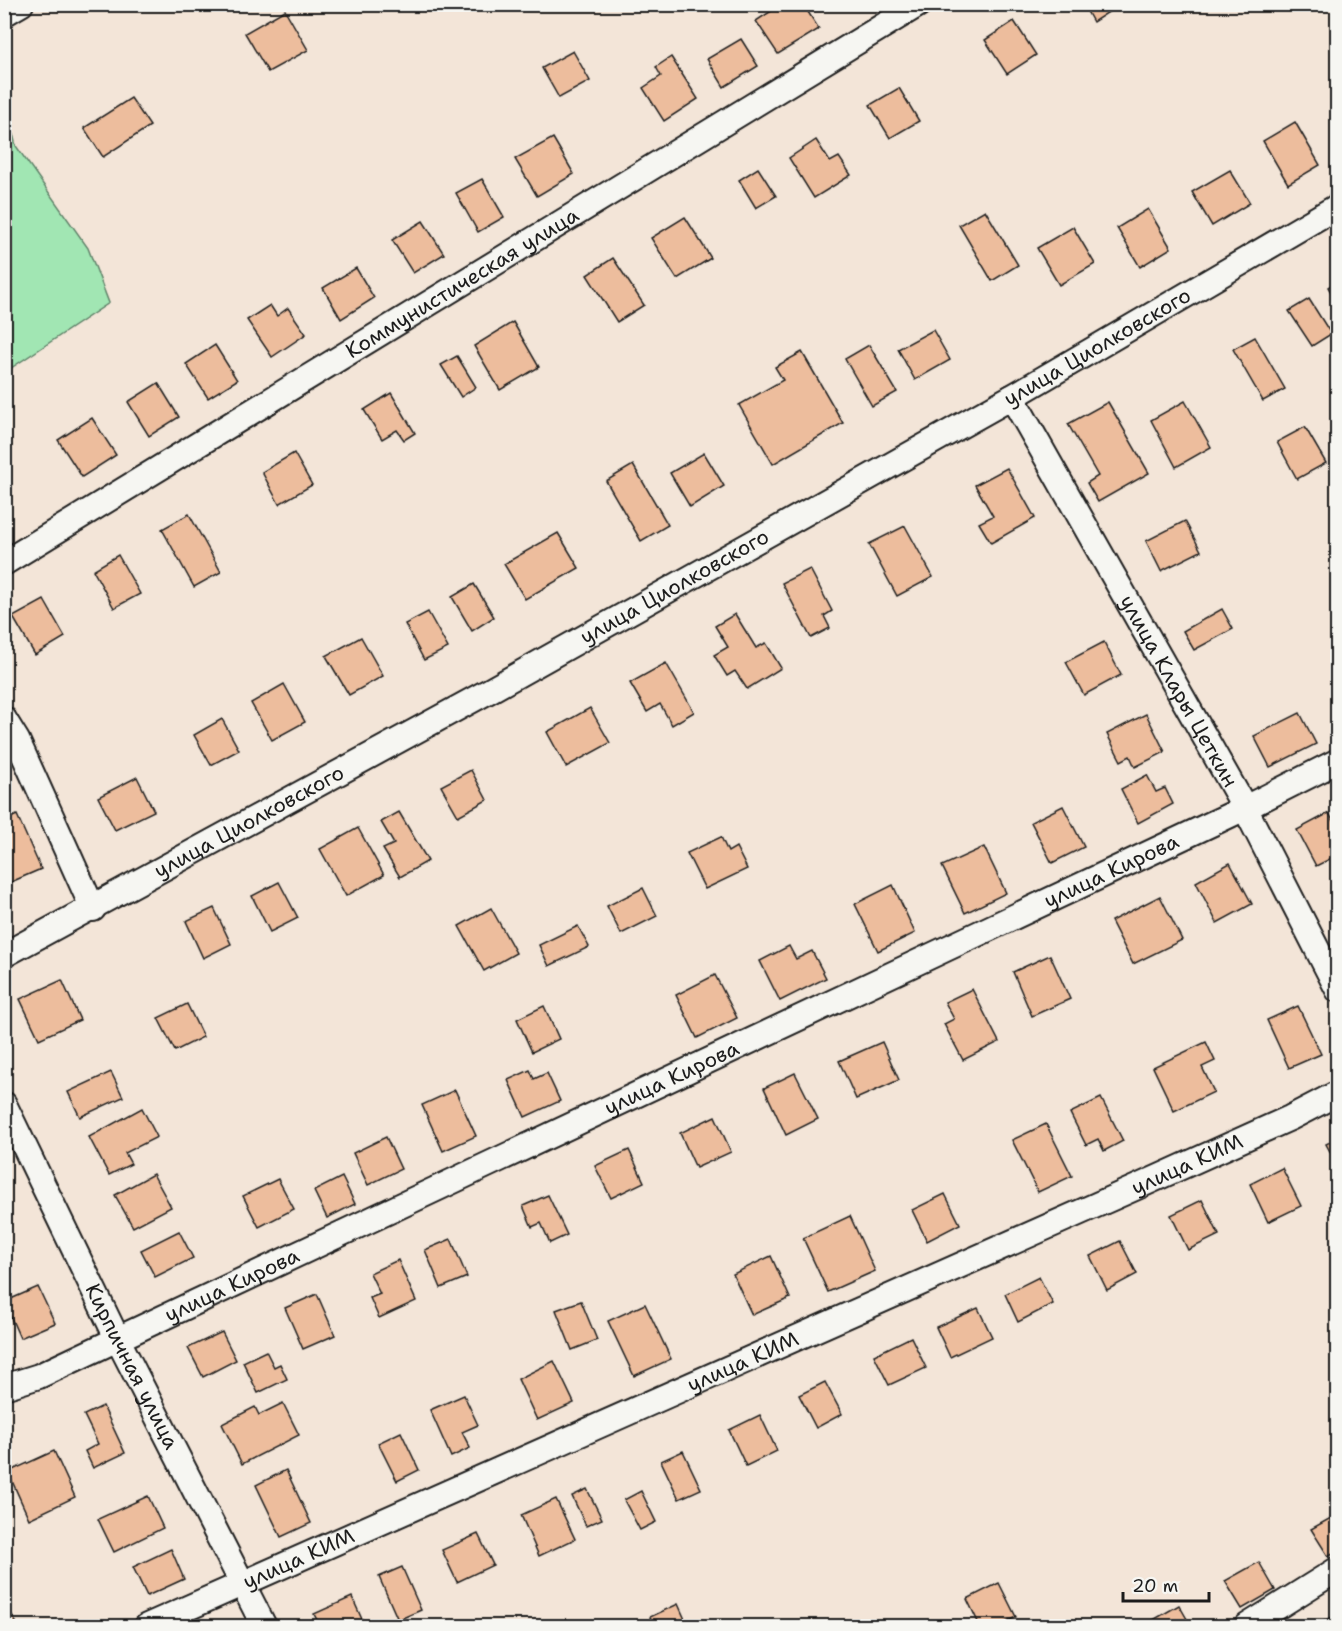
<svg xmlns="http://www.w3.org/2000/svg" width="1342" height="1631" viewBox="0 0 1342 1631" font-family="'Shantell Sans',sans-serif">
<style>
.green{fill:#a1e6b3;stroke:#5e8168;stroke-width:1.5}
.building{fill:#edbd9d;stroke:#1c1c1c;stroke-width:1.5}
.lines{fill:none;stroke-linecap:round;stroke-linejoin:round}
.street-casing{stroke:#1c1c1c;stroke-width:28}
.street{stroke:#f6f6f2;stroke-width:24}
.labels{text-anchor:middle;stroke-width:5;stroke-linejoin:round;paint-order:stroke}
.street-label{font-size:21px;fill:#1c1c1c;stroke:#f6f6f2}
</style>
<rect width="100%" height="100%" fill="#f3e5d8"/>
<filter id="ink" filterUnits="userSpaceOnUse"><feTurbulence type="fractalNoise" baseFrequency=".0167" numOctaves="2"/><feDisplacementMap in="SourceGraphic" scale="12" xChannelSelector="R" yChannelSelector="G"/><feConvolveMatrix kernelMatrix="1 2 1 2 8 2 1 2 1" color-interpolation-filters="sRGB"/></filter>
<g filter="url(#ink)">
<polygon class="green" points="4,98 16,146 88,248 109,303 8,370 4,365"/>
<g class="building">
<polygon points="782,4 803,4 819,29 778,54 756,21"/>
<polygon points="1083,4 1121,4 1093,22"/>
<polygon points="285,10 308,50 268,72 245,33"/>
<polygon points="1014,21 1036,55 1007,74 985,40"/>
<polygon points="741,39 758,66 724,87 707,59"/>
<polygon points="573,51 590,81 559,98 542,68"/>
<polygon points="671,57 698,99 664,121 643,88 661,76 656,67"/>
<polygon points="899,88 919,121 890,138 870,105"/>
<polygon points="131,98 150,126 103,157 84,128"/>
<polygon points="1295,122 1320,165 1288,184 1263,141"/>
<polygon points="553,138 574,174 537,196 515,159"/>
<polygon points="816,140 830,162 839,157 851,175 814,198 789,158"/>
<polygon points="758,168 776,196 756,208 739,180"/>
<polygon points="1230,170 1250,203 1212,226 1192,192"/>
<polygon points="482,179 504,217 478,232 456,193"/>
<polygon points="1148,209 1171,248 1140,267 1117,228"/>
<polygon points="985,210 1018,265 992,281 959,225"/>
<polygon points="685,217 711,258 677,279 651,238"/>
<polygon points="423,221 444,254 413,273 392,240"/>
<polygon points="1073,227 1095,264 1059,285 1037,248"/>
<polygon points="613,258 644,305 617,322 587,275"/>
<polygon points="356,268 374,298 341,319 323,288"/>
<polygon points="1338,281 1338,304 1328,287"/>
<polygon points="1309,299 1331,334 1312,346 1289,311"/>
<polygon points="270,305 277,316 288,308 306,334 272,357 247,320"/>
<polygon points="513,322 539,367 500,390 474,346"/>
<polygon points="933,330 950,360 915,380 898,349"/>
<polygon points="1255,337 1285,389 1263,401 1233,349"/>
<polygon points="215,345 237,380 208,398 186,364"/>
<polygon points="869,345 897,392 872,406 845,359"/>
<polygon points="802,352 843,423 773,464 739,405 783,380 775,367"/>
<polygon points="457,356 476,387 461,397 441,365"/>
<polygon points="158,383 179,417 149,436 128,402"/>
<polygon points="391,393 415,433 404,440 397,430 382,439 364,410"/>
<polygon points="1185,401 1211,447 1176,467 1151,420"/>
<polygon points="1108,402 1149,473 1098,502 1087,483 1098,476 1068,424"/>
<polygon points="92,418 116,455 82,477 58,440"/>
<polygon points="1305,427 1326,463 1297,479 1277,442"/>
<polygon points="294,453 312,485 279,504 262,472"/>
<polygon points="704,453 724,486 690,507 670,473"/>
<polygon points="633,465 668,525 641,541 606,481"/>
<polygon points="1007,468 1035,518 991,543 979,523 993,516 975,485"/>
<polygon points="189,514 221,572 194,587 162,529"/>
<polygon points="1185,521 1201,551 1161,571 1146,541"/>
<polygon points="905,526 933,577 897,596 869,544"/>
<polygon points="558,533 579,568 525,599 504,564"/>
<polygon points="118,555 140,594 114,608 93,570"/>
<polygon points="810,569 832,611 824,616 830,628 811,638 782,583"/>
<polygon points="474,584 494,617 472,631 452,597"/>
<polygon points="44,600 65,637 35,655 13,617"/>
<polygon points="1222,609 1233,629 1194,650 1183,631"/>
<polygon points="428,612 448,648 424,660 405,624"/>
<polygon points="735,614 756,648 766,643 781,668 747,689 735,671 727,676 714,655 728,647 715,626"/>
<polygon points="361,637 383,676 349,695 326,656"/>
<polygon points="1104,642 1121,675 1084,695 1066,662"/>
<polygon points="666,663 694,712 672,725 660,704 647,712 630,683"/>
<polygon points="284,684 305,722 272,740 251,703"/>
<polygon points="590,708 610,743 566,767 547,732"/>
<polygon points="1300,713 1316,744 1270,767 1254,736"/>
<polygon points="1146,714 1165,752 1135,767 1130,756 1121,761 1107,734"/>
<polygon points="222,719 239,750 211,765 194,735"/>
<polygon points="471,770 487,800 458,816 441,786"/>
<polygon points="1147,775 1156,792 1165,788 1173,804 1138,823 1121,789"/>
<polygon points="137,777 154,811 115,830 98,797"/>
<polygon points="1063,806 1084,847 1052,863 1031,822"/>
<polygon points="399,812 428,861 400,877 383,849 394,844 381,822"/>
<polygon points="1329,813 1338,831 1338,855 1316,866 1297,830"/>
<polygon points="17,815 41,869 4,885 4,821"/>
<polygon points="358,828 384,875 346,896 320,849"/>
<polygon points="721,837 728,852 736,847 747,869 705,889 687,853"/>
<polygon points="984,847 1006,893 965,913 942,866"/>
<polygon points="1230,863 1252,904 1217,923 1196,882"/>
<polygon points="279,882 298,918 270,932 252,896"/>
<polygon points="893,885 915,933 878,951 855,904"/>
<polygon points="643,888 657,916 621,934 607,906"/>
<polygon points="1160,896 1182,940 1133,964 1111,921"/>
<polygon points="214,908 231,944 203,958 186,921"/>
<polygon points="491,908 516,953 484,971 459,926"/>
<polygon points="578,926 589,947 549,966 539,945"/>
<polygon points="789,946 796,959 812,951 826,978 780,1001 760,961"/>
<polygon points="1050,955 1070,999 1032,1016 1013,972"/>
<polygon points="715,975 737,1018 697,1038 676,995"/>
<polygon points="62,980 80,1020 39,1039 20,999"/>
<polygon points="972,989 999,1042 963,1060 944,1024 954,1019 945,1002"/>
<polygon points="187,1004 203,1037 175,1051 158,1018"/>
<polygon points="544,1006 559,1039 532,1052 517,1019"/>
<polygon points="1298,1006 1321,1054 1289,1068 1267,1020"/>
<polygon points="882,1042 899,1080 856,1099 839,1061"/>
<polygon points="1206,1042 1215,1061 1202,1067 1214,1092 1174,1111 1153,1067"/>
<polygon points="530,1070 534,1079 547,1073 560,1101 525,1117 508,1080"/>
<polygon points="111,1072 123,1097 80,1117 68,1092"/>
<polygon points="795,1073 818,1119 786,1135 764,1088"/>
<polygon points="455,1090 476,1136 443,1151 422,1105"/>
<polygon points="1101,1098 1123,1141 1104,1151 1098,1139 1086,1145 1070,1113"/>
<polygon points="142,1108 157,1137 125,1153 131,1164 109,1175 89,1137"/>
<polygon points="715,1116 731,1152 696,1168 680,1133"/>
<polygon points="1046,1124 1072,1176 1038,1192 1012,1140"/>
<polygon points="386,1137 401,1169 368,1185 353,1153"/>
<polygon points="1338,1138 1338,1166 1326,1144"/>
<polygon points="629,1150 644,1182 611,1198 595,1166"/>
<polygon points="1282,1168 1301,1206 1268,1222 1250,1184"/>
<polygon points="153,1174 171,1207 133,1227 115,1195"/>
<polygon points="342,1177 355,1204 327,1218 314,1191"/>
<polygon points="278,1179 294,1209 259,1227 243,1196"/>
<polygon points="945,1194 960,1224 927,1241 912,1210"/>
<polygon points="548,1195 567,1235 550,1243 541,1223 532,1227 523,1206"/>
<polygon points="1202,1200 1219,1235 1188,1250 1171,1215"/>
<polygon points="850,1216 875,1271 828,1292 803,1238"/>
<polygon points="179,1231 193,1258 155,1277 141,1250"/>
<polygon points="451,1239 467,1277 441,1288 425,1250"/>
<polygon points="1120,1241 1137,1274 1107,1290 1090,1256"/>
<polygon points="771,1256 790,1298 752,1315 733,1274"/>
<polygon points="398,1260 416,1301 379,1318 370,1298 380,1294 370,1273"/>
<polygon points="1039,1277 1053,1304 1018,1322 1005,1294"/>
<polygon points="38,1287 55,1323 20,1338 4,1302"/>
<polygon points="317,1294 335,1335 303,1349 285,1308"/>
<polygon points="581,1301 597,1340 572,1350 556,1310"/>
<polygon points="645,1304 671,1359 634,1376 608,1321"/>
<polygon points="978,1308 992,1337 950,1357 936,1327"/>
<polygon points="222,1332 236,1360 203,1377 188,1348"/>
<polygon points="911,1337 926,1368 889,1385 874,1355"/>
<polygon points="266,1351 274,1367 280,1364 287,1379 258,1393 243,1362"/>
<polygon points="554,1361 574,1403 537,1420 518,1379"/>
<polygon points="825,1382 842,1414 816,1428 799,1395"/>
<polygon points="464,1395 478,1425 462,1432 470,1448 451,1457 430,1410"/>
<polygon points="283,1403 299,1435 242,1464 222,1424 255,1407 259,1415"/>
<polygon points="103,1406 125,1453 93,1468 85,1451 98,1444 84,1415"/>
<polygon points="760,1415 777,1451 746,1466 729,1430"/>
<polygon points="401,1432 419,1470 397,1481 378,1443"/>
<polygon points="54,1451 75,1497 29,1519 8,1472"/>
<polygon points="683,1451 701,1489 679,1499 661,1461"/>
<polygon points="286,1470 311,1523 281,1537 256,1485"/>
<polygon points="587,1489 602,1519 586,1526 572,1496"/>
<polygon points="641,1491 656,1522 640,1530 624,1500"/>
<polygon points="148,1496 163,1528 114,1552 98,1519"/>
<polygon points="556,1499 575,1539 539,1556 521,1515"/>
<polygon points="1338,1514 1338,1550 1328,1556 1311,1529"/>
<polygon points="478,1534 493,1565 457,1582 442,1550"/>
<polygon points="171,1549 184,1579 147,1596 133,1567"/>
<polygon points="1259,1562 1275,1590 1242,1609 1225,1581"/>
<polygon points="402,1567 421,1610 398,1620 379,1577"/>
<polygon points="999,1583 1016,1617 998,1626 980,1626 967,1599"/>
<polygon points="352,1597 365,1626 320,1626 314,1614"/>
<polygon points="678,1604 688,1626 654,1626 650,1617"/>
<polygon points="1179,1605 1191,1626 1150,1626 1148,1623"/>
<polygon points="1338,1614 1338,1626 1315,1626"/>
<polygon points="12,1615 18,1626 4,1626 4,1618"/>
</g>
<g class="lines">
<g class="street-casing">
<g id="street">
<polyline points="4,14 21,4"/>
<path id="s1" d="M1012 397 1245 808 1338 990"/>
<path id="s2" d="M4 563 919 4"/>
<polyline points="4,719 17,740 93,909"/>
<path id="s3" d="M4 955 489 691 1012 397 1338 206"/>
<path id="s4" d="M4 1104 117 1338 264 1626"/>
<path id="s5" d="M4 1387 39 1376 1245 808 1338 761"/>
<path id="s6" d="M147 1626 1137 1187 1290 1118 1338 1093"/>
<polyline points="1247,1626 1338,1569"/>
</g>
</g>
<use href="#street" class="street"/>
</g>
</g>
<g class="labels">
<g class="street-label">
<text dy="7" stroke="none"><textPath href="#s2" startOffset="537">Коммунистическая улица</textPath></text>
<text dy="7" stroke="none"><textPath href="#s3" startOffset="1251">улица Циолковского</textPath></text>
<text dy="7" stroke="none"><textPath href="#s3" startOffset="765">улица Циолковского</textPath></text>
<text dy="7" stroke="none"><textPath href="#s1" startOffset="338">улица Клары Цеткин</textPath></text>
<text dy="7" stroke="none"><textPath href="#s3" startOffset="279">улица Циолковского</textPath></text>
<text dy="7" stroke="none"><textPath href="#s5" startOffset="1222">улица Кирова</textPath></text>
<text dy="7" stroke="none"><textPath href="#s5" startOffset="736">улица Кирова</textPath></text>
<text dy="7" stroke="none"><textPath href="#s6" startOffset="1138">улица КИМ</textPath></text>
<text dy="7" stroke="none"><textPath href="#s5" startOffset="250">улица Кирова</textPath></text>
<text dy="7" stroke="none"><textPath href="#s6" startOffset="652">улица КИМ</textPath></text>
<text dy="7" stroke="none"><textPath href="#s4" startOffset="292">Кирпичная улица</textPath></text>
<text dy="7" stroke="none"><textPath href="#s6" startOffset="166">улица КИМ</textPath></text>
</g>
</g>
<rect width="1342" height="1631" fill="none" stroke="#f6f6f2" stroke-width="24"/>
<rect x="12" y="12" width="1318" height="1607" fill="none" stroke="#1c1c1c" stroke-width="2" filter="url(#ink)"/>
<path d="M1123 1592v9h86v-9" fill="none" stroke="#1c1c1c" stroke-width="3"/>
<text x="1132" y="1592" font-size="18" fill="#1c1c1c" stroke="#f6f6f2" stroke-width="4.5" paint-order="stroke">20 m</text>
</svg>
